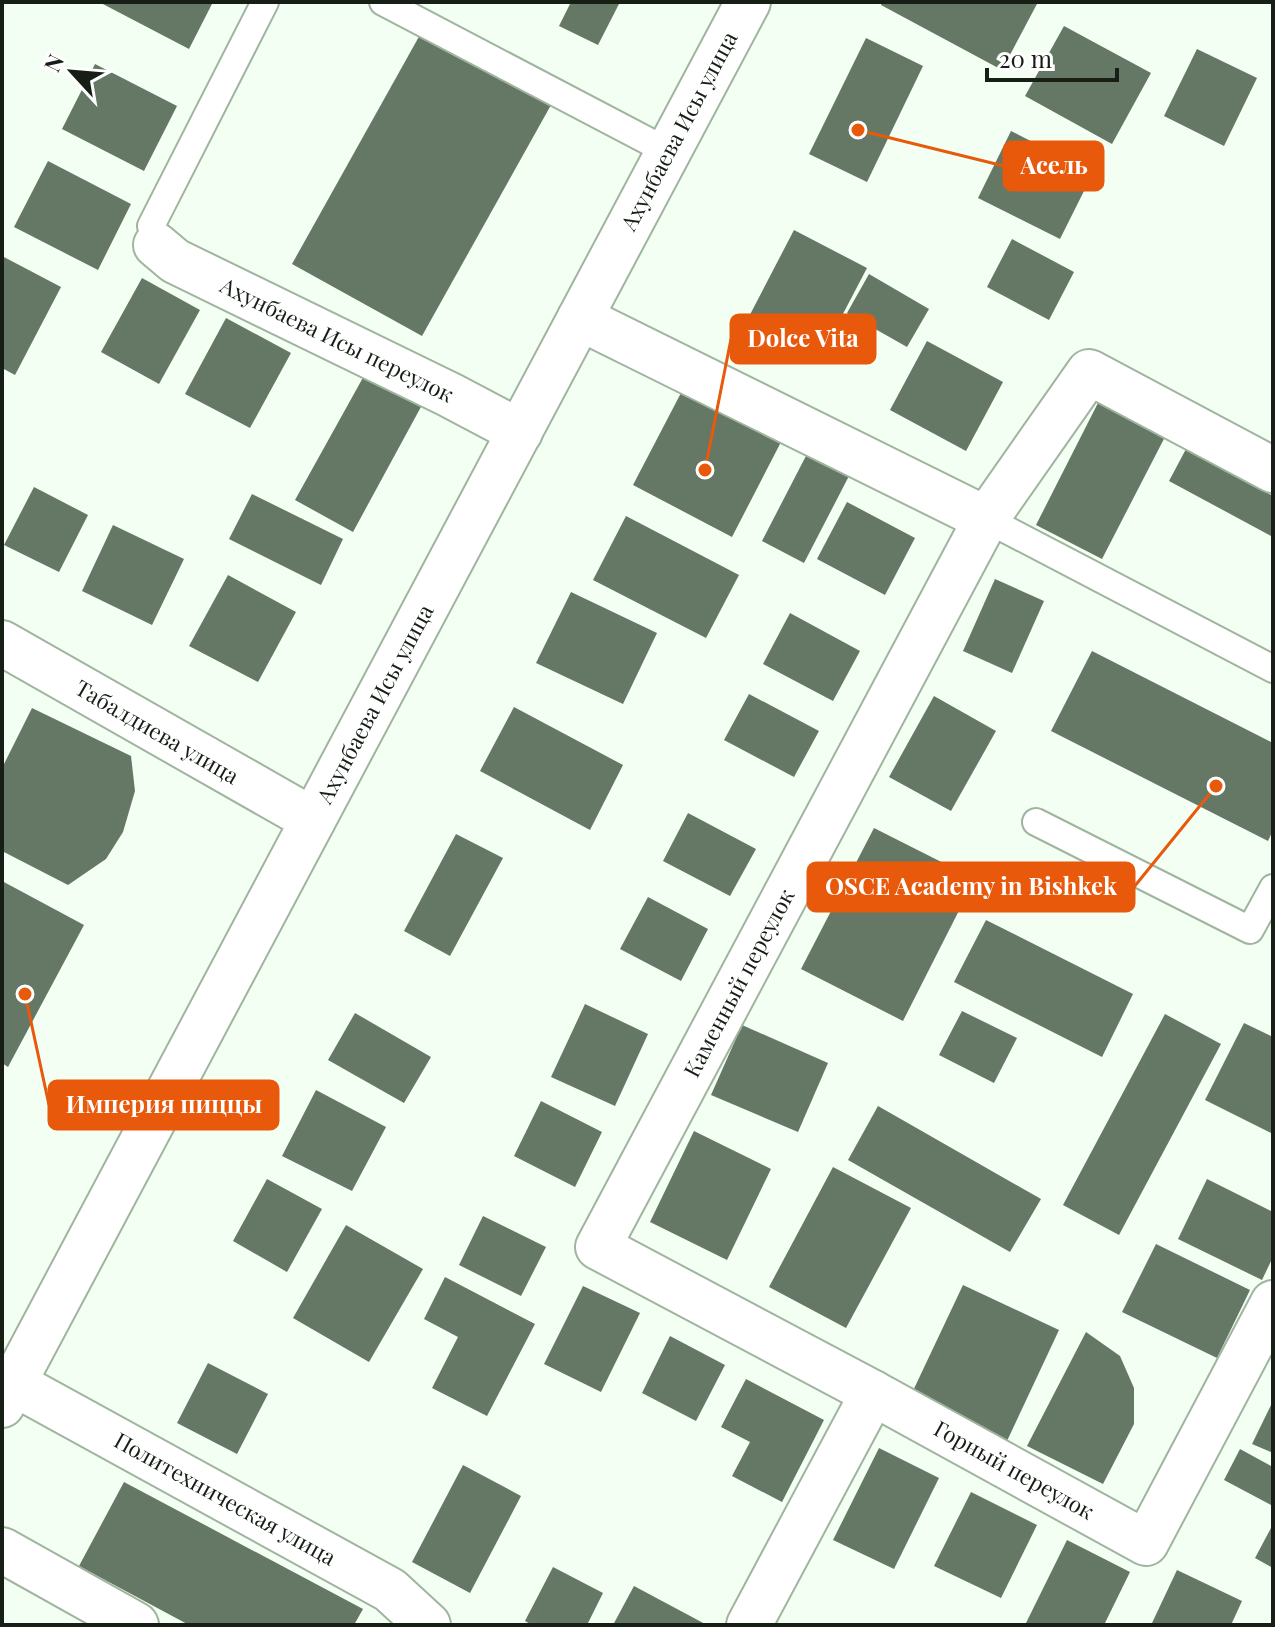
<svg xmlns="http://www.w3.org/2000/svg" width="1275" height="1627" viewBox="0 0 1275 1627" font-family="'Playfair Display',serif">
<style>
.building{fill:#657865}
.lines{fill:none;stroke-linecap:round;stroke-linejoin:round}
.lane-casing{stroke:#a0b49f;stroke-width:30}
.street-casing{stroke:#a0b49f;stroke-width:48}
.primary-casing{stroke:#a0b49f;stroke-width:48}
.lane{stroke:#fff;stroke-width:26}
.street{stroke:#fff;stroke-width:44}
.primary{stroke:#fff;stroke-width:44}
.labels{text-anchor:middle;stroke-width:7;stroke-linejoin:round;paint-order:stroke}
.street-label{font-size:22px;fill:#161e16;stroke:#fff}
.leader{fill:none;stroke:#e8590c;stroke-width:3}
.callout-dot{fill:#e8590c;stroke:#fff;stroke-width:3}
.callout{fill:#e8590c;stroke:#e8590c;stroke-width:3}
.callout-label{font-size:24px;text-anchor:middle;font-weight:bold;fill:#fff}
</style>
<rect width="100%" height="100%" fill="#f2fff2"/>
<g class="building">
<polygon points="99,2 213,2 189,49"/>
<polygon points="571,2 620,2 598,45 559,26"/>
<polygon points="882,2 1038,2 1002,70 881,5"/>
<polygon points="1064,26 1151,73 1112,144 1025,96"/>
<polygon points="421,33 551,105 422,336 292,264"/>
<polygon points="866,38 923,66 867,182 809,154"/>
<polygon points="1197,49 1257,78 1224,146 1164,116"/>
<polygon points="95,64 177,106 144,171 62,129"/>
<polygon points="1011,131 1093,173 1060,239 978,198"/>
<polygon points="48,161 131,204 98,270 14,227"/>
<polygon points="794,230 867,268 834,331 822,324 802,362 742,330"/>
<polygon points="1012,239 1074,272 1049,320 987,287"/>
<polygon points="2,256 61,287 15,375 2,368"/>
<polygon points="869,274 929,309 907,347 847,313"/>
<polygon points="142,278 200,310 159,384 101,352"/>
<polygon points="226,318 291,353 250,428 185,394"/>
<polygon points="927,341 1003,382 966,451 890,410"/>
<polygon points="365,374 422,405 353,532 295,500"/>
<polygon points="682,391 781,442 732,537 633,485"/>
<polygon points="1100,399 1167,433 1102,559 1036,525"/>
<polygon points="1186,449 1273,496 1273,537 1169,481"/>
<polygon points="808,452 850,474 804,563 762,541"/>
<polygon points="34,487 88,515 59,572 4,545"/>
<polygon points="252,494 343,539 321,585 229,539"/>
<polygon points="847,502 915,538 885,595 817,559"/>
<polygon points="626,516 739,575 706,638 593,580"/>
<polygon points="113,525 184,559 152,625 82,591"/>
<polygon points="228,575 296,612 258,682 189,646"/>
<polygon points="995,579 1044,601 1012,673 963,651"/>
<polygon points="571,592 657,633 623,704 536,663"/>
<polygon points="790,613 860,651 833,701 763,664"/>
<polygon points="1092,651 1273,743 1273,830 1268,841 1051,731"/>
<polygon points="749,694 819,731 794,777 724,740"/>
<polygon points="934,696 996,731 951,811 889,777"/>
<polygon points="514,707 623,765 590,830 480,771"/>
<polygon points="32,708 131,756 135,791 123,832 106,859 68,885 2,851 2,768"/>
<polygon points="688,813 756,849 730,896 663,861"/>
<polygon points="874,828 975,879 903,1021 801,969"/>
<polygon points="456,834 503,858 450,956 404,931"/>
<polygon points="2,881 84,925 8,1067 2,1063"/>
<polygon points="648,897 708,929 681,981 620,949"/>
<polygon points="986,920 1133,994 1102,1057 954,982"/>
<polygon points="585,1004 648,1034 615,1106 551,1077"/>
<polygon points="962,1011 1017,1038 994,1083 939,1055"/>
<polygon points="355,1013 431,1057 404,1103 328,1060"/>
<polygon points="1165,1014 1221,1044 1119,1235 1063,1205"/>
<polygon points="1244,1023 1273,1037 1273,1134 1205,1100"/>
<polygon points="742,1025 828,1063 798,1132 711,1095"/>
<polygon points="316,1090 386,1127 352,1191 282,1156"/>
<polygon points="541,1101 602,1132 575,1187 514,1156"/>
<polygon points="878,1106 1041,1199 1010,1252 848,1160"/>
<polygon points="694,1131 771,1169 727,1260 650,1222"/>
<polygon points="833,1167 911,1208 846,1328 769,1287"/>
<polygon points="267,1179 322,1209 287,1272 233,1241"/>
<polygon points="1207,1179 1273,1212 1273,1257 1262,1280 1178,1239"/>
<polygon points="483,1216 546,1247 521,1296 459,1265"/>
<polygon points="346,1225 423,1269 369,1362 293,1318"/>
<polygon points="1156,1244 1250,1290 1217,1358 1122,1312"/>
<polygon points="445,1277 535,1324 487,1416 432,1388 458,1337 424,1319"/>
<polygon points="963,1285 1059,1330 1007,1441 911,1395"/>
<polygon points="583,1286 640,1313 601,1392 544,1364"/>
<polygon points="1086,1332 1120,1356 1134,1388 1134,1424 1103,1484 1027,1446"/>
<polygon points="670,1336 725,1365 696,1421 642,1393"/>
<polygon points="208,1363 268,1394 237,1454 177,1423"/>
<polygon points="746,1379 824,1420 782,1502 732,1476 750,1442 721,1427"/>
<polygon points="1273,1401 1273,1453 1252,1444"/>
<polygon points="879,1448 939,1478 894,1569 833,1540"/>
<polygon points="1240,1449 1273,1467 1273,1506 1224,1480"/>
<polygon points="463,1465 521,1496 470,1593 412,1562"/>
<polygon points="124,1482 363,1609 354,1625 189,1625 79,1566"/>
<polygon points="971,1492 1037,1525 1001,1598 934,1566"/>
<polygon points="1273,1524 1273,1568 1255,1558"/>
<polygon points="1067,1540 1130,1572 1104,1625 1025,1625"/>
<polygon points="553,1567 603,1593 587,1625 532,1625 525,1621"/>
<polygon points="1177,1570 1242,1601 1231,1625 1155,1625 1152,1623"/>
<polygon points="634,1586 707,1625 613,1625"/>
</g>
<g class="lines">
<g class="lane-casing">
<g id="lane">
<polyline points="383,2 669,152"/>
<polyline points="156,245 151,226 265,2"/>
<polyline points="986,519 1273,669"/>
<polyline points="1036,822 1250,930 1273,888"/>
</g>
</g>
<g class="street-casing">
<g id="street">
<polyline points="156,245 175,261 450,395 520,432"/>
<polyline points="580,318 986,519"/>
<polyline points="2,643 313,820"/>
<polyline points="13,1383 390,1590 428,1625"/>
<polyline points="873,1393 598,1247 986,519 1089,372 1273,470"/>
<polyline points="2,1550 136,1625"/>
<polyline points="749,1625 873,1393 1146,1543 1273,1303"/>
</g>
</g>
<g class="primary-casing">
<polyline id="primary" points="2,1405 748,2"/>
</g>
<use href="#lane" class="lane"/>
<use href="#street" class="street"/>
<use href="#primary" class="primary"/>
</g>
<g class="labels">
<g class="street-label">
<text transform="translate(679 131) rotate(-62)" y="8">Ахунбаева Исы улица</text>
<text transform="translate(337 340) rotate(26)" y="8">Ахунбаева Исы переулок</text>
<text transform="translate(375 704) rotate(-62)" y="8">Ахунбаева Исы улица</text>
<text transform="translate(157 732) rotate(30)" y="8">Табалдиева улица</text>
<text transform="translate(739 983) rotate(-62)" y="8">Каменный переулок</text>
<text transform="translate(1014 1470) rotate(29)" y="8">Горный переулок</text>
<text transform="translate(225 1499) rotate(29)" y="8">Политехническая улица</text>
</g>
</g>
<path class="leader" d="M858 130L1004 166M705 470L731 339M1216 786L1134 887M25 994L49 1105"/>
<g class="callout-dot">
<circle cx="858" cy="130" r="8"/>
<circle cx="705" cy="470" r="8"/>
<circle cx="1216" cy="786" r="8"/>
<circle cx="25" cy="994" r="8"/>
</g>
<g class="callout">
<rect x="1004" y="142" width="99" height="48" rx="8"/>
<rect x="731" y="315" width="144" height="48" rx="8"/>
<rect x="808" y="863" width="326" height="48" rx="8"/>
<rect x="49" y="1081" width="229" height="48" rx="8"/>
</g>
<g class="callout-label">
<text x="1054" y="174">Асель</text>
<text x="803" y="347">Dolce Vita</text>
<text x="971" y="895">OSCE Academy in Bishkek</text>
<text x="164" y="1113">Империя пиццы</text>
</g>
<rect width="1275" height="1627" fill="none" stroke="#161e16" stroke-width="8"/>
<g transform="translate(72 72) rotate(296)" stroke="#ffffff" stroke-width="6" paint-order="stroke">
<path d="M0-6L14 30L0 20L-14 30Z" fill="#161e16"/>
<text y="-12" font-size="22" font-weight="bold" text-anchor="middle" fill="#161e16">N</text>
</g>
<path d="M987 68v12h130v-12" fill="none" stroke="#161e16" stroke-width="4"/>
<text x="999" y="68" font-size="24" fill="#161e16" stroke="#ffffff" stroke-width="6" paint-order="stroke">20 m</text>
</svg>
